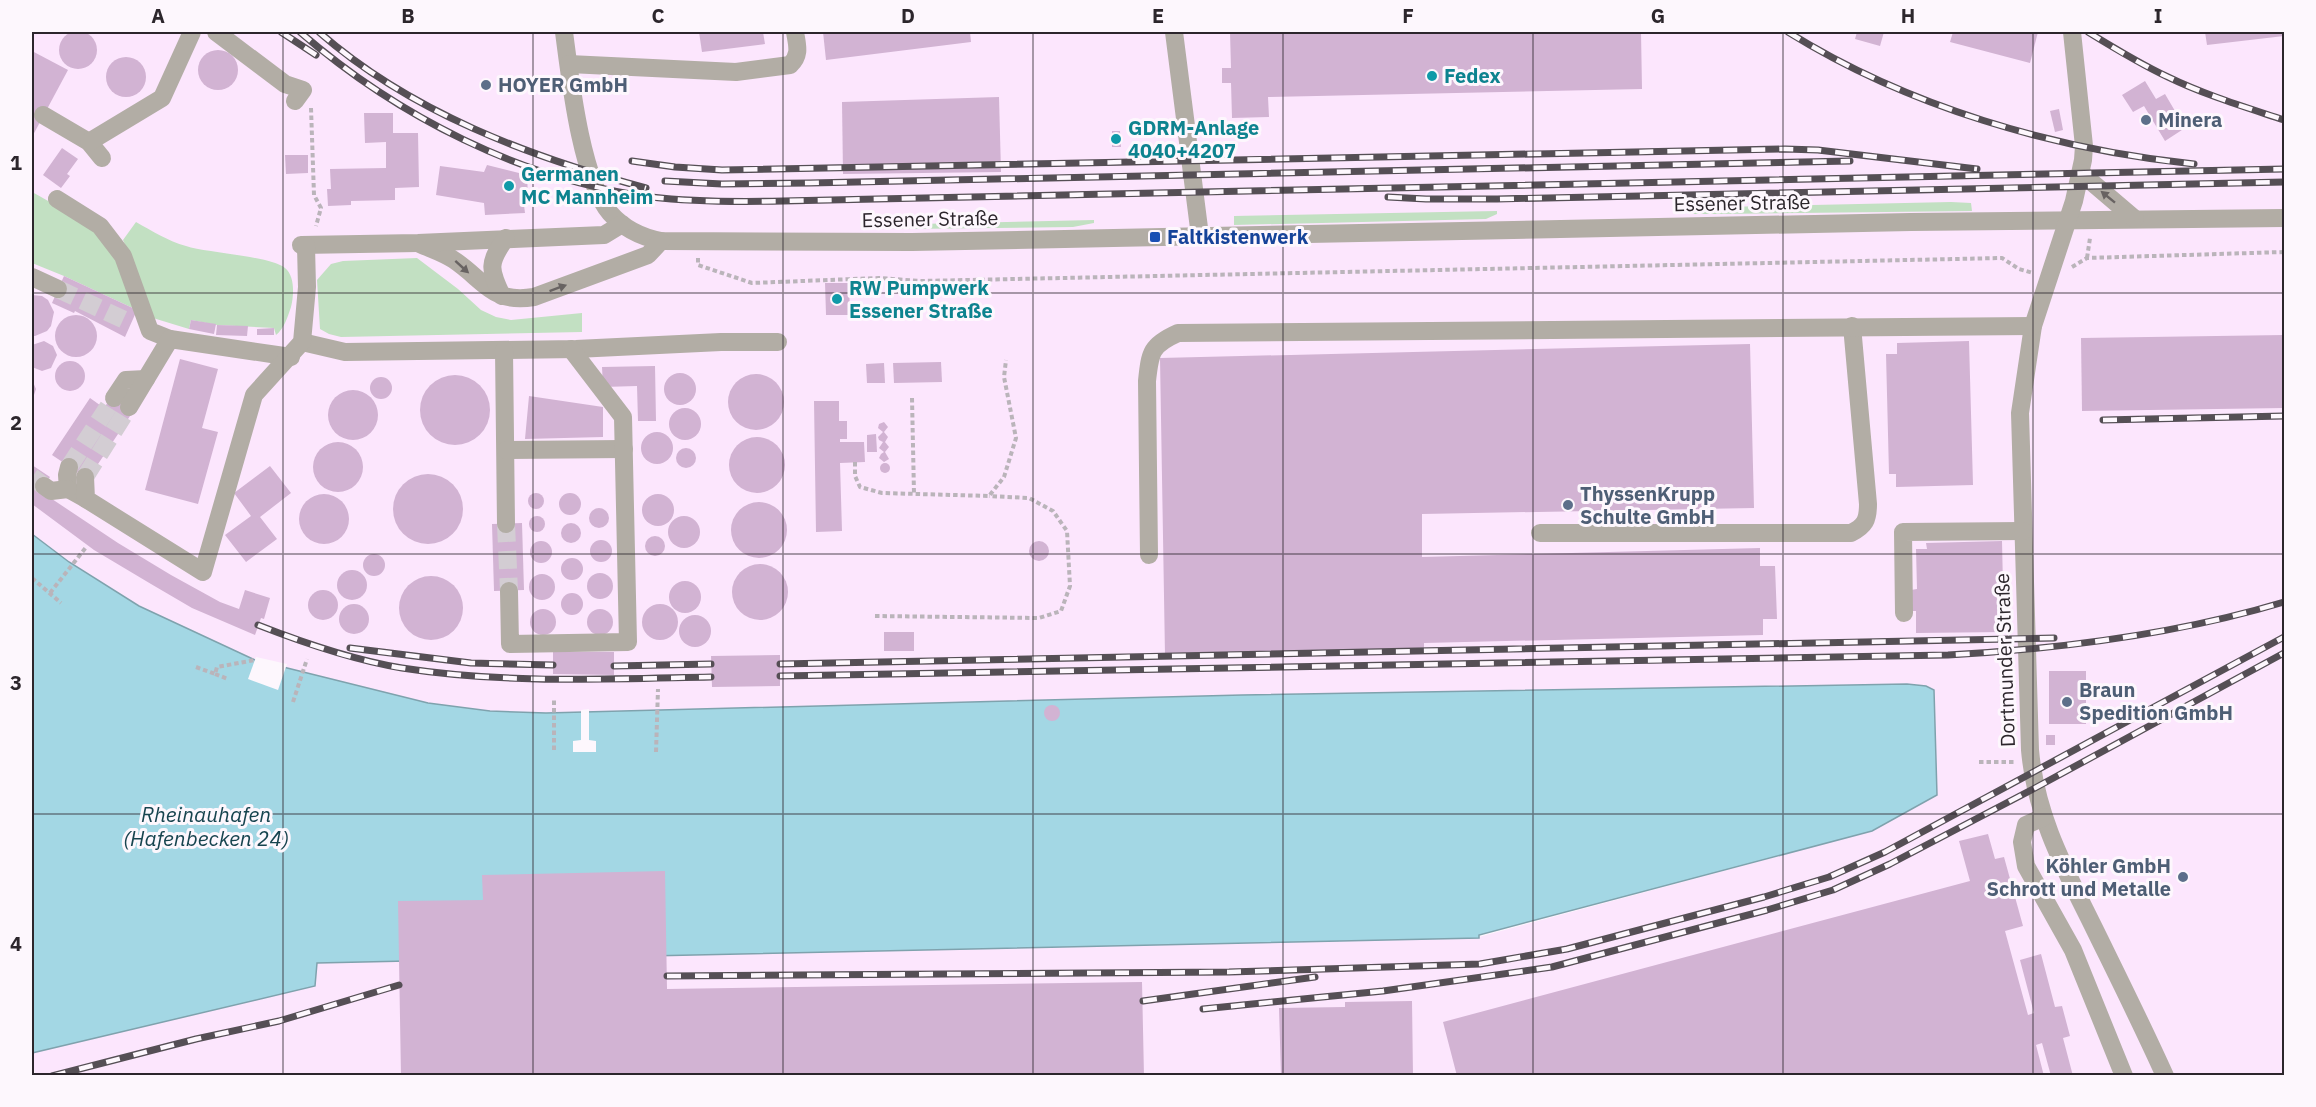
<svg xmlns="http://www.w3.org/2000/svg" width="2316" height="1107" viewBox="0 0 2316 1107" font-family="'IBM Plex Sans',sans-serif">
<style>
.built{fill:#fce6fd}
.green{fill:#c2e0c2}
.water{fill:#a3d7e4;stroke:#7fa2ad;stroke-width:1.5}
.pier{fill:#fdf7fd}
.building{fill:#d2b3d3}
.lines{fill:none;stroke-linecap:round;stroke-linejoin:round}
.minor-tunnel{stroke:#d3cdd3;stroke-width:18;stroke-dasharray:18 9;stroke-linecap:butt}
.path{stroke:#bab4ba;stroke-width:4;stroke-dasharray:4.5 3;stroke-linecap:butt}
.minor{stroke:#b2ada5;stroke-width:18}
.rail-casing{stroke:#554f55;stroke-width:7}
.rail{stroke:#fdf7fd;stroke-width:4.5;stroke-dasharray:14;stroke-linecap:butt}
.oneway{fill:#686362}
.grid{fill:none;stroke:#2c262c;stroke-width:1.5;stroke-opacity:0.55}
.culture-dot{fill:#0f9aa8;stroke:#fdf7fd;stroke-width:2}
.service-dot{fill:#5c6f8a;stroke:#fdf7fd;stroke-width:2}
.transit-dot{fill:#1a4fb4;stroke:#fdf7fd;stroke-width:2}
.labels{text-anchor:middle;stroke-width:6;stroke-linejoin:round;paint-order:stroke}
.culture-label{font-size:20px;font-weight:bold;fill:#0d838f;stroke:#fdf7fd;text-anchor:start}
.service-label{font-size:20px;font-weight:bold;fill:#4e5e75;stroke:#fdf7fd;text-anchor:start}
.street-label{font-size:20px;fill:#2c262c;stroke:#fdf7fd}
.transit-label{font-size:20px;font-weight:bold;fill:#164399;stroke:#fdf7fd;text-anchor:start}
.water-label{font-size:21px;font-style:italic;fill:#17444f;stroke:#fdf7fd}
.neatline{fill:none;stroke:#2c262c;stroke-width:2}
.grid-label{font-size:20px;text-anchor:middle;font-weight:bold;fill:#2c262c}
</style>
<rect width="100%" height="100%" fill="#fdf7fd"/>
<polygon class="built" points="32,32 2284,32 2284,1075 36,1076 32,1062 32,1053 314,986 316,963 1479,937 1872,831 1937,795 1934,690 1926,686 1907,684 1242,695 546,713 490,711 428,703 255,660 139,606 69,562 32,534"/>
<g class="green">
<path d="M32 192C62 209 99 226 116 258 124 275 130 293 137 310L64 276 32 263Z"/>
<polygon points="1951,202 1971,203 1972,211 1718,214 1695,214 1676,208"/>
<polygon points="1497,211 1497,214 1486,219 1234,225 1234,216"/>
<polygon points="1094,220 1094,223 1073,227 907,229 874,227 873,225"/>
<path d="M136 222C152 231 168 241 186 246 207 253 271 256 285 268 295 276 294 295 291 307 288 316 284 329 276 335L274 328 217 325 191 320 189 329 153 318 136 268 123 240Z"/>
<polygon points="417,258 458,289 481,310 496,317 511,320 582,313 582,332 341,337 329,334 320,329 317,280 331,264 343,261"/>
</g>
<polygon class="water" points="32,534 69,562 139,606 255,660 428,703 490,711 546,713 1242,695 1907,684 1926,686 1934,690 1937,795 1872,831 1479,935 1479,938 317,963 315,986 32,1053"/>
<g class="pier">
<polygon points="256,657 287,664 278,690 248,679"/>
<polygon points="589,709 589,740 596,741 596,752 573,752 573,741 581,740 581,710"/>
</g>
<g class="building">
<circle cx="78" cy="50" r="19"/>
<polygon points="699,32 763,32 765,44 702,52"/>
<polygon points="823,32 970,32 971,42 826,60"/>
<polygon points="1230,32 1641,32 1642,89 1268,97 1269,117 1232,118 1231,83 1222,83 1222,68 1231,68"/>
<polygon points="1857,32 1884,32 1880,46 1855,39"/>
<polygon points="1953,32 2038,32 2030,63 1950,42"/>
<polygon points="2205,32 2284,32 2284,36 2207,45"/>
<circle cx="218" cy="70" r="20"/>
<polygon points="32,51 68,70 32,137"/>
<circle cx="126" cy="77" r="20"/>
<polygon points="2145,81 2156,99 2165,94 2185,128 2165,141 2144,106 2133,112 2122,95"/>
<polygon points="999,97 1001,172 843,174 842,102"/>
<polygon points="2059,109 2063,130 2055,132 2050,111"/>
<polygon points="364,113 393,113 393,133 418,133 419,187 395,188 395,200 351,201 351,205 328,206 327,189 331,189 330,169 386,168 386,142 365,143"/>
<polygon points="1112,131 1120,131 1121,147 1112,147"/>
<polygon points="62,148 78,159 67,174 70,176 61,188 43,175"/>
<polygon points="285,155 308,155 308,173 286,174"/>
<polygon points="487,165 527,175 528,196 523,197 525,213 485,215 484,203 436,195 440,166 484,172"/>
<polygon points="64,276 137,310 125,337 75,311 74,313 52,303"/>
<polygon points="825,283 849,283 850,315 826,315"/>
<polygon points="32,295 42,296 48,300 54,312 51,326 47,331 35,336 32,336"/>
<circle cx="76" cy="336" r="21"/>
<polygon points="191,320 216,324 214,334 189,329"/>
<polygon points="217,325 248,326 247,336 216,335"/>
<polygon points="274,328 274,335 257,335 257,329"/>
<polygon points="2284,335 2284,408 2082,411 2081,338"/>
<polygon points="44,341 53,346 57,355 51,368 42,371 32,367 32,345"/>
<polygon points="1969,341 1973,485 1896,487 1896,474 1889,474 1886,354 1897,354 1897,343"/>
<polygon points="1750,344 1754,508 1422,514 1422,557 1760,548 1760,566 1775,566 1777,619 1763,619 1763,635 1424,643 1424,651 1165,655 1160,358"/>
<polygon points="180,359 218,369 202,428 218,432 198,504 145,490"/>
<circle cx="70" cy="376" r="15"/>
<polygon points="941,362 942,382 894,383 893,363"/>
<polygon points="884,363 885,383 867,383 866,364"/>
<polygon points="655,366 656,421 638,421 637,386 603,387 602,367"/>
<circle cx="680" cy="389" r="16"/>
<circle cx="756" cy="402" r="28"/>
<circle cx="455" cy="410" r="35"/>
<circle cx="381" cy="388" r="11"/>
<polygon points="32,380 36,389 32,401"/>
<circle cx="353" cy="415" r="25"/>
<polygon points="112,396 134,410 88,479 52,455 90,398 104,408"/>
<polygon points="529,396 603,407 603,437 525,439"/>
<polygon points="814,401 839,401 839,421 847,421 847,439 840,439 840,442 864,442 865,462 840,463 842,531 816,532"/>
<circle cx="685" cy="424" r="16"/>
<polygon points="884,422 888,427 884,432 888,437 885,442 889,447 885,452 889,459 884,462 879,458 881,454 884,452 879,448 883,442 879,440 878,437 883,432 878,428 879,424"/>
<circle cx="657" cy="448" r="16"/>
<polygon points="876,434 877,452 867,452 867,435"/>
<circle cx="757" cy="465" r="28"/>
<circle cx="338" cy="467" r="25"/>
<circle cx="686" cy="458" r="10"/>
<circle cx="885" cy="468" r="5"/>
<polygon points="32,465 50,477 40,491 118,543 171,575 220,602 239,609 245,590 270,598 264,619 261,618 255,635 192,608 151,584 94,550 32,504"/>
<polygon points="270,466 291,493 260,517 277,539 246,562 225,535 251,516 234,493"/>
<circle cx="428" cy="509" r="35"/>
<circle cx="570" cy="504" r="11"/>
<circle cx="536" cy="501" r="8"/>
<circle cx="658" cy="510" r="16"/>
<circle cx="324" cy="519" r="25"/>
<circle cx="759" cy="530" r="28"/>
<circle cx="599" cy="518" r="10"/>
<circle cx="537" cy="524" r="8"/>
<circle cx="684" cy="532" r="16"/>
<circle cx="571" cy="533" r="10"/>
<polygon points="522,523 524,590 494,591 492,524"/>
<circle cx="655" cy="546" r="10"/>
<circle cx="601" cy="551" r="11"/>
<circle cx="1039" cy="551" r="10"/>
<circle cx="541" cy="552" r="11"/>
<polygon points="2002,541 2004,632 1916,633 1916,611 1912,611 1911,590 1917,589 1916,549 1927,549 1926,543"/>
<circle cx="374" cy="565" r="11"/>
<circle cx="572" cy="569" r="11"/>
<circle cx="760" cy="592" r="28"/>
<circle cx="352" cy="585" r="15"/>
<circle cx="600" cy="586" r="13"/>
<circle cx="542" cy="587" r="13"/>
<circle cx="431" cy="608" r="32"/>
<circle cx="685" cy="597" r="16"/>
<circle cx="323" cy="605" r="15"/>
<circle cx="572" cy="604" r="11"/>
<circle cx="354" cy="619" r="15"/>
<circle cx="660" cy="622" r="18"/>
<circle cx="543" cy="622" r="13"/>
<circle cx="600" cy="622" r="13"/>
<circle cx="695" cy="631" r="16"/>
<rect x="884" y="632" width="30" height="19"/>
<polygon points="553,652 614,652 614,675 553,674"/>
<polygon points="780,655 780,686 712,687 711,656"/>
<rect x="2049" y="671" width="37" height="53"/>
<circle cx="1052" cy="713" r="8"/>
<rect x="2046" y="735" width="9" height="10"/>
<polygon points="1988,834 1995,859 2004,857 2023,926 2005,931 2028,1015 2034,1013 2020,960 2041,954 2055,1007 2062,1006 2070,1036 2063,1038 2073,1076 2051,1076 2042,1043 2036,1045 2044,1076 1457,1076 1443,1022 1970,881 1959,841"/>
<polygon points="665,871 667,989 1142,982 1144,1076 401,1076 398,901 483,900 482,875"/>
<polygon points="1412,1001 1413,1076 1281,1076 1279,1008 1345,1007 1345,1002"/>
</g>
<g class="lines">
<g class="minor-tunnel">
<polyline points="58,289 131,323"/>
<polyline points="69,467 114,398"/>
<polyline points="32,477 44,486"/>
<polyline points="85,477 129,407"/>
<polyline points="506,524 509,591"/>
</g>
<g class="path">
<polyline points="311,108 314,195 321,208 316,226"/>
<polyline points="698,258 698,265 752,283 879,278 921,281 2002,258 2019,269 2033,273"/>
<polyline points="2087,258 2090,238"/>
<polyline points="2072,267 2087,258 2284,252"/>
<polyline points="912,398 914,494"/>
<polyline points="855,462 855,476 860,487 882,493 989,496 1004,477 1016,438 1004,377 1006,360"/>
<polyline points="32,578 61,603"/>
<polyline points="50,593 87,546"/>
<polyline points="875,616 1039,618 1061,611 1070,586 1067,531 1053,511 1029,498 989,496"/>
<polyline points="196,667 215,674 217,667 255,660"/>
<polyline points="215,674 228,679"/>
<polyline points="293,702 307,659"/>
<polyline points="554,750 554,700"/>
<polyline points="656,752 658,689"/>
<polyline points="1979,762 2014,762"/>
</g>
<g class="minor">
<polyline points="216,32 285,84 303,90 295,101"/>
<path d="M564 32C570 77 581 179 610 213 623 228 641 237 661 241L912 242 1911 222 2284 218"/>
<polyline points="1174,32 1200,236"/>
<path d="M2072 32 2084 146 2083 160 2074 201 2033 326 2020 413 2030 750C2036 818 2066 871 2095 930 2119 979 2143 1027 2165 1076"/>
<path d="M569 64 736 72 790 65C801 55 797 45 795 32"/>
<polyline points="43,115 89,142 102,158"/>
<polyline points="89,142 162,98 192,32"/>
<polyline points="2081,173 2135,219"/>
<polyline points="57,199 100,226 123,256 150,331 170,339"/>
<path d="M420 244C431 249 444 253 454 260 485 281 492 304 534 297L648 255 661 241"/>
<polyline points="301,245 418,243 604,235 622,224"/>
<polyline points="32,277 58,289"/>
<path d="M502 296C489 269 488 263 506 238"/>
<polyline points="302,342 345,352 576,349 721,342 778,342"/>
<polyline points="504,350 506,524"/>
<polyline points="114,398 126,380 146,379"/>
<polyline points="129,407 170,339 291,357"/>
<polyline points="506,450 624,449"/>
<polyline points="69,467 67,475 68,489 86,499"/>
<polyline points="85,477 86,499 203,572 254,395 302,342 307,287 306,246"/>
<polyline points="44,486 51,491 68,489"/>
<path d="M1540 533H1851C1865 526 1868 520 1868 504L1852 326"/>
<path d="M1149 555 1147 381C1150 352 1151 345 1178 333L2033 326"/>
<polyline points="509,591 510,644 628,642 623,417 571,349"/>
<polyline points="1904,613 1903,532 2023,531"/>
<polyline points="2044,817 2026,825 2022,842 2026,866 2073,950 2124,1076"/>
</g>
<g class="rail-casing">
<g id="rail">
<polyline points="281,32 316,55"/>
<path d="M300 32C397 116 522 180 651 197 694 202 739 202 783 201L2284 169"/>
<path d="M319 32C410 112 530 157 646 188"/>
<path d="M1788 32C1909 107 2053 149 2194 164"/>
<path d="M2088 32C2114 48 2140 64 2168 77 2205 95 2245 107 2284 120"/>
<polyline points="632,161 675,167 722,170 1785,149 1818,150 1977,169"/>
<polyline points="665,181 722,184 810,183 1850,161"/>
<polyline points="1388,197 1426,199 1497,199 2284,182"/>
<polyline points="2103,420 2284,416"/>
<path d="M258 625C304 643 353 660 402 668 504 684 609 679 711 677"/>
<polyline points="350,648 471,663 553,665"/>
<polyline points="780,664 2054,638"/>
<polyline points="614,666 711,664"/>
<path d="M780 676 1948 655C2059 649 2178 634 2284 602"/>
<polyline points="667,976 1229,972 1480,964 1567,949 1764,897 1829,877 1885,852 2284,637"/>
<polyline points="1143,1001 1315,977"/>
<polyline points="1203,1009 1383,991 1552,967 1767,910 1833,890 1890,864 2035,788 2284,653"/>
<polyline points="52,1076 196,1039 279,1021 399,985"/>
</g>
</g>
<use href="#rail" class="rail"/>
</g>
<defs><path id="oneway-solid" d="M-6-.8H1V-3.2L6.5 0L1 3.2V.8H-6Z" transform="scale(1.5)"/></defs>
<g class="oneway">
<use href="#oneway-solid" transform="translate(2108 197) rotate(-141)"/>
<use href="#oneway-solid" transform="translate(462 267) rotate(42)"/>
<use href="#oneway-solid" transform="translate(558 288) rotate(-20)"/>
</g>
<path class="grid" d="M283 32V1076M533 32V1076M783 32V1076M1033 32V1076M1283 32V1076M1533 32V1076M1783 32V1076M2033 32V1076M32 293H2284M32 554H2284M32 814H2284"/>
<g class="culture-dot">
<circle cx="1432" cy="76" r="6"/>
<circle cx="1116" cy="139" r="6"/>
<circle cx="509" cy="186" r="6"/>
<circle cx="837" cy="299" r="6"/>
</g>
<g class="service-dot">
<circle cx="486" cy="85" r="6"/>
<circle cx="2146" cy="120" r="6"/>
<circle cx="1568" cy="505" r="6"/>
<circle cx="2067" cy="702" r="6"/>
<circle cx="2183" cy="877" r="6"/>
</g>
<rect class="transit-dot" x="1149" y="231" width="12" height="12" rx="3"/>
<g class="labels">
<g class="culture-label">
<text x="1444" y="83">Fedex</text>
<text x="1128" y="135">GDRM-Anlage<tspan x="1128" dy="23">4040+4207</tspan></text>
<text x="521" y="181">Germanen<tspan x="521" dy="23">MC Mannheim</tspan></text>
<text x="849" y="295">RW Pumpwerk<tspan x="849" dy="23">Essener Straße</tspan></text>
</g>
<g class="service-label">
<text x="498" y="92">HOYER GmbH</text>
<text x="2158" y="127">Minera</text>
<text x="1580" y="501">ThyssenKrupp<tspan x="1580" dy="23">Schulte GmbH</tspan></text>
<text x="2079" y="697">Braun<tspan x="2079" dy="23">Spedition GmbH</tspan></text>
<text x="2171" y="873" text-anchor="end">Köhler GmbH<tspan x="2171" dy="23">Schrott und Metalle</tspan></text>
</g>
<g class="street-label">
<text transform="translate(1742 203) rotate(-1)" y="7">Essener Straße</text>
<text transform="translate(930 219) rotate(-1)" y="7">Essener Straße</text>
<text transform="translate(2005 660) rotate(-92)" y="7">Dortmunder Straße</text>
</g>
<g class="transit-label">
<text x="1167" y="244">Faltkistenwerk</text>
</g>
<g class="water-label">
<text x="206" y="822">Rheinauhafen<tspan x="206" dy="24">(Hafenbecken 24)</tspan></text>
</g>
</g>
<rect width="2316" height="1107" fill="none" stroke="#fdf7fd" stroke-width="66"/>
<rect x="33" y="33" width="2250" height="1041" class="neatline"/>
<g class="grid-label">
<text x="158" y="23">A</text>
<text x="408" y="23">B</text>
<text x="658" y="23">C</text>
<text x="908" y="23">D</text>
<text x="1158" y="23">E</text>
<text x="1408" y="23">F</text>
<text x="1658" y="23">G</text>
<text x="1908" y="23">H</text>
<text x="2158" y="23">I</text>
<text x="16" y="170">1</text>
<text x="16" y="430">2</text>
<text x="16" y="690">3</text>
<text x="16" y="951">4</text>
</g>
</svg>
